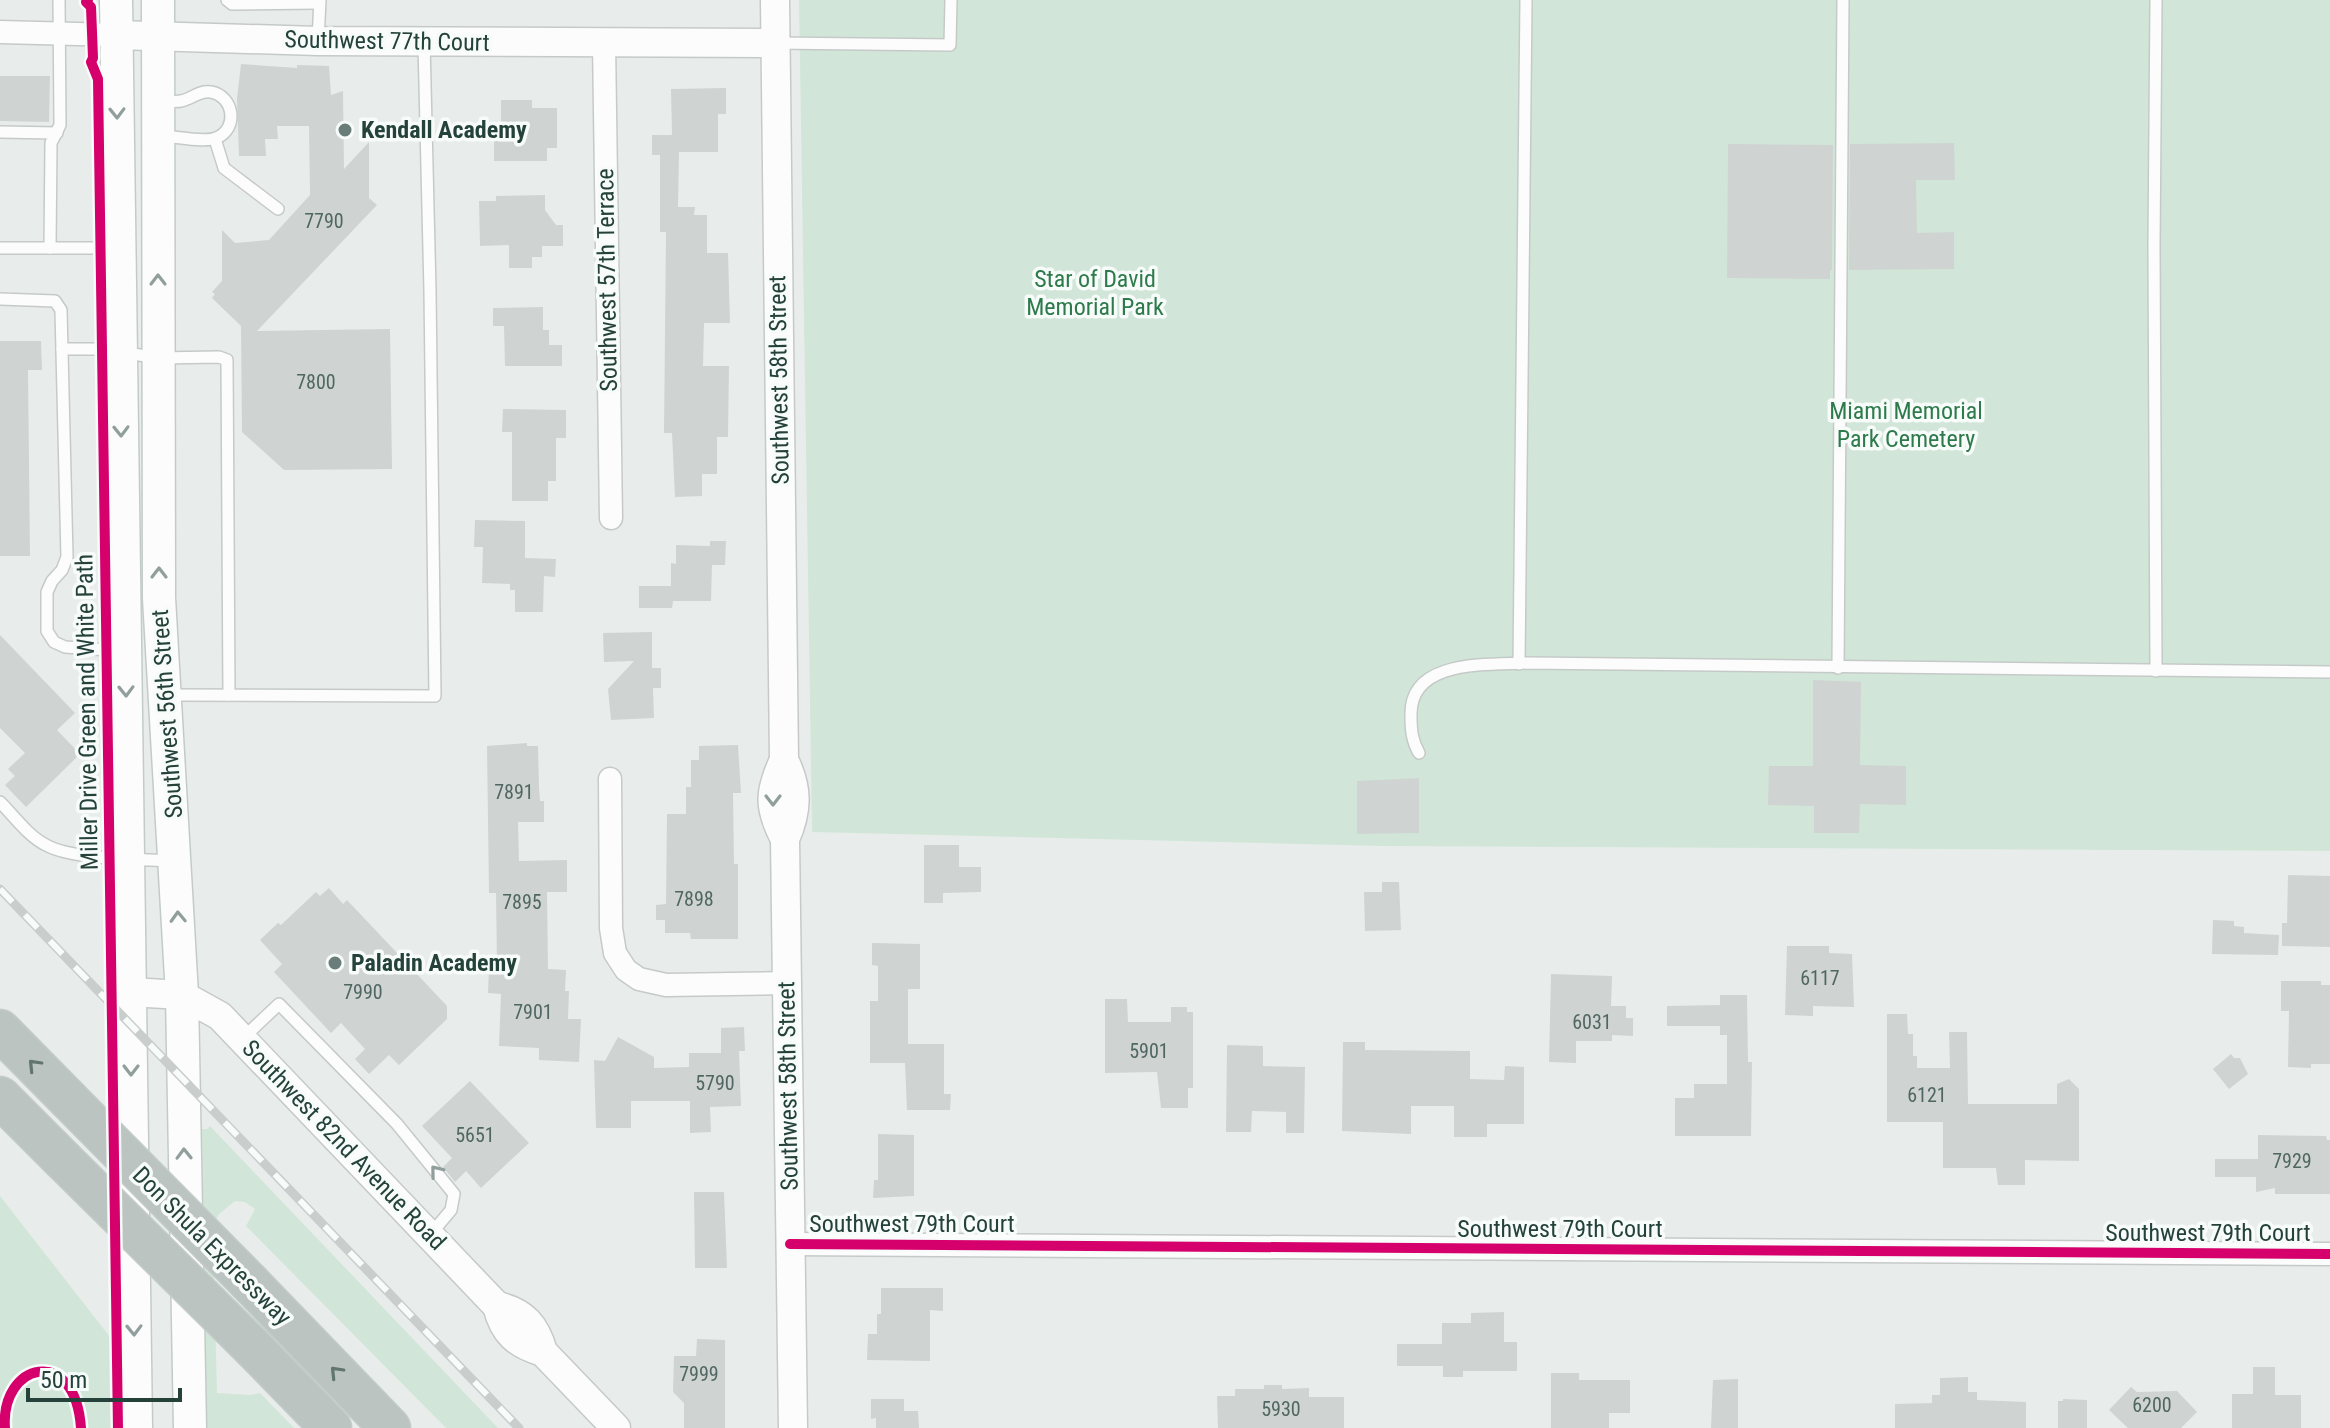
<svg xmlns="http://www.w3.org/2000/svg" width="2330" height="1428" viewBox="0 0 2330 1428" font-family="'Roboto Condensed',sans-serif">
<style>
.green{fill:#d1e6d8}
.building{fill:#cfd4d2}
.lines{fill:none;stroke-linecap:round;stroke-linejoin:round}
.service-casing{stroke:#c5cac8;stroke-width:14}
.minor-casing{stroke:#c5cac8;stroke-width:25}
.tertiary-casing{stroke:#c5cac8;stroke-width:31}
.secondary-casing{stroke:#c3cbc8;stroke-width:35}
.motorway-casing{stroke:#c3ccc9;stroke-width:43}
.service{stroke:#fcfcfc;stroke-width:11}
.minor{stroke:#fcfcfc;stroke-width:22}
.tertiary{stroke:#fcfcfc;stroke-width:28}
.secondary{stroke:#fcfcfc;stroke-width:32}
.motorway{stroke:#bcc4c2;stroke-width:40}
.rail-casing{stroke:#c9cdcc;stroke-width:9}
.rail{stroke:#f7fbf9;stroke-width:6;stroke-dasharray:18;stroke-linecap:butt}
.motorway-bridge-casing{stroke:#c3ccc9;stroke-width:43;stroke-linecap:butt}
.motorway-bridge{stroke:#bcc4c2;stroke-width:40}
.cycleway-casing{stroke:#f7fbf9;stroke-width:15}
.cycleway{stroke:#d6006c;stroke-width:10}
.oneway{stroke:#909f9b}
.oneway2{stroke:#617670}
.poi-dot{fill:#697e78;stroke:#f7fbf9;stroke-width:3}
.labels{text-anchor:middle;stroke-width:7;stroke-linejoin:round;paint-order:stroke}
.number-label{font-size:20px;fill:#506761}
.street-label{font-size:24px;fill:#24423a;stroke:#f7fbf9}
.poi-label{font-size:24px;font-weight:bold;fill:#24423a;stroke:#f7fbf9;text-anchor:start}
.park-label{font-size:24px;fill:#2d7a4b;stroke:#f7fbf9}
</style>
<rect width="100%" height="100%" fill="#e8edeb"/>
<g class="green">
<polygon points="799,0 2330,0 2330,851 1383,846 812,832"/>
<polygon points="210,1126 498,1428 446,1428 246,1226 255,1209 245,1202 235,1201 218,1215 213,1232 217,1393 250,1395 260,1393 294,1428 207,1428 202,1129 207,1129"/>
<polygon points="0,1196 110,1337 111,1428 0,1428"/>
</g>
<g class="building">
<polygon points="241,64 297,68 297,65 329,66 331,95 343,91 344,169 369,142 369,198 377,205 257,331 390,329 392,469 284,470 242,432 241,326 212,298 215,294 212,292 222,281 222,230 235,243 269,240 310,195 309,126 277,126 278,139 265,139 266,156 239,156 237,99"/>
<polygon points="0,76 50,76 49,122 0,121"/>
<polygon points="726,88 726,114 718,114 718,152 679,152 678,207 695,207 694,215 707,215 707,253 728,253 730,323 704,323 703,366 729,366 728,437 717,437 717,474 702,474 702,496 675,497 672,433 664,433 666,232 660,232 660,155 652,155 652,135 672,135 671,89"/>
<polygon points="501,100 532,100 532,108 557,108 557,148 547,148 547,161 494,161 494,141 501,141"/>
<polygon points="1954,143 1955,180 1916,180 1917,233 1954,232 1954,269 1849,270 1850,144"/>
<polygon points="1728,144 1833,145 1832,270 1830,270 1830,279 1727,278"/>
<polygon points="545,195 545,210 556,225 563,225 563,246 542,246 542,257 532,257 532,268 509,268 509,245 480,246 479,201 496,201 496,196"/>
<polygon points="543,307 543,330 549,330 549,345 562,345 562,366 505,366 504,326 493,326 493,308"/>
<polygon points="0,341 41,341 42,370 28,370 30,556 0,556"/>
<polygon points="503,409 566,410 566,438 556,438 556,481 548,481 548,501 512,501 512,432 502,432"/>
<polygon points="475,520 525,521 525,558 556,559 555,577 544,576 543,612 515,612 515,590 510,590 510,584 482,583 483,547 474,547"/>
<polygon points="710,541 726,541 725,565 712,565 711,601 673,601 672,608 639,608 639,586 671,586 671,563 676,564 676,545 710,546"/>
<polygon points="652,632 652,668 661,668 661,688 653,688 654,718 611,720 608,689 634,661 604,662 603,633"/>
<polygon points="0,635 75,713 57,730 80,754 26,807 5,785 15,776 8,769 25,753 0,728"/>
<polygon points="1813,680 1861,682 1860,765 1906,766 1906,805 1860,804 1859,833 1814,833 1814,806 1768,805 1769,766 1813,766"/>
<polygon points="527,743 527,746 538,746 539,787 540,801 544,801 544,822 518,822 519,861 567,860 567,892 547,892 548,969 566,970 565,991 569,991 568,1019 581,1019 579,1062 539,1060 539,1048 499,1046 501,994 488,993 489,966 497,967 496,893 489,893 487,746"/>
<polygon points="738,745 741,793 733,793 734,864 738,864 738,939 691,939 690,933 665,933 665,920 656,920 656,905 666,904 667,814 686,814 686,787 691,787 691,760 699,760 699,746"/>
<polygon points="1419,778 1419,833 1357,834 1357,781"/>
<polygon points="924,845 959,845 959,867 981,867 981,892 943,893 943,903 924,903"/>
<polygon points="2288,875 2330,876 2330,947 2282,946 2282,923 2287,923"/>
<polygon points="1382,882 1399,882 1401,930 1365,931 1364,892 1382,892"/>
<polygon points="329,888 343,904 347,900 447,1006 447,1019 399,1065 389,1055 369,1074 355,1059 365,1049 341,1023 331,1033 274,972 282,964 260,940 278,923 281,925 316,892 320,896"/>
<polygon points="2213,920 2234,921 2234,926 2244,927 2244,933 2279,935 2278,955 2212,954"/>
<polygon points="872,943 920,944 920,989 908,989 908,1044 944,1044 944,1094 951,1094 950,1110 907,1110 905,1063 870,1063 870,1001 878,1001 878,966 872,965"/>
<polygon points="1787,946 1829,946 1829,953 1852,954 1854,1007 1813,1006 1813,1016 1785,1015"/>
<polygon points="1551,974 1612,976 1611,1006 1626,1006 1626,1018 1633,1018 1633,1036 1612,1035 1612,1041 1576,1041 1576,1063 1549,1062"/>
<polygon points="2281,981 2321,981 2321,985 2330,985 2330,1064 2311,1064 2311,1068 2288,1067 2289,1011 2281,1011"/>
<polygon points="1720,995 1747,995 1748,1062 1752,1062 1751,1136 1675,1136 1675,1098 1694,1098 1694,1084 1727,1084 1727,1035 1720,1035 1720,1026 1667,1026 1667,1006 1720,1005"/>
<polygon points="1105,999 1127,999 1128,1022 1171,1022 1171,1007 1187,1007 1187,1012 1193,1012 1193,1088 1188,1088 1188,1108 1161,1108 1157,1072 1105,1073"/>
<polygon points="1887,1014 1907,1014 1908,1034 1913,1034 1913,1056 1917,1056 1917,1068 1950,1068 1949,1032 1967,1032 1968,1104 2057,1104 2057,1084 2069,1079 2079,1089 2079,1161 2025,1160 2025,1185 1998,1185 1996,1168 1943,1168 1943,1122 1887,1122"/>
<polygon points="744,1027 745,1051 739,1051 741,1106 710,1107 711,1132 690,1133 690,1101 631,1101 631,1128 596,1128 594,1060 605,1061 618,1037 654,1057 654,1068 689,1067 689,1053 721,1053 721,1028"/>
<polygon points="1343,1042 1365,1042 1365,1050 1470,1051 1470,1079 1504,1080 1505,1066 1524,1067 1524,1124 1487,1124 1487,1137 1454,1137 1454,1106 1411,1106 1411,1134 1342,1131"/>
<polygon points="1227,1045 1263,1046 1263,1066 1305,1067 1304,1133 1286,1133 1286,1112 1252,1111 1251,1132 1226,1132"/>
<polygon points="2231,1054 2234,1058 2240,1058 2248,1074 2229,1089 2213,1069"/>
<polygon points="470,1081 529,1143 481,1188 466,1171 455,1182 443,1167 452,1158 422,1126"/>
<polygon points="878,1134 914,1135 914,1196 873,1198 874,1180 878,1180"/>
<polygon points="2258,1135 2326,1136 2327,1140 2330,1140 2330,1194 2275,1194 2275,1188 2256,1192 2256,1177 2215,1177 2215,1159 2258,1159"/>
<polygon points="694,1192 724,1192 727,1268 695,1268"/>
<polygon points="881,1288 943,1288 943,1311 930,1310 930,1361 867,1360 868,1334 877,1334 877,1314 881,1314"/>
<polygon points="1504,1312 1504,1342 1517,1342 1517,1371 1463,1371 1463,1377 1443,1377 1443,1366 1397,1366 1397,1344 1442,1344 1442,1323 1471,1323 1471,1313"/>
<polygon points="697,1339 725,1340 725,1428 684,1428 684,1403 673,1392 674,1356 696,1356"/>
<polygon points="2253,1367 2275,1367 2275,1395 2301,1395 2301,1428 2232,1428 2232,1394 2253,1394"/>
<polygon points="1551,1373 1579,1373 1579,1380 1630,1380 1630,1413 1609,1413 1609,1428 1551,1428"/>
<polygon points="1968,1377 1968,1392 1977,1392 1977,1400 2026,1402 2026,1428 1895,1428 1895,1404 1932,1403 1932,1395 1940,1395 1940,1378"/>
<polygon points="1738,1379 1738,1428 1711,1428 1713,1380"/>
<polygon points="1264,1385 1282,1385 1282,1389 1309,1388 1309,1397 1344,1397 1344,1428 1218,1428 1217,1396 1235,1396 1235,1389 1264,1389"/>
<polygon points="2131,1387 2137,1392 2177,1391 2197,1412 2181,1428 2128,1428 2109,1410"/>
<polygon points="871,1399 904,1399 904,1411 918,1411 919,1428 876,1428 876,1418 871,1419"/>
<polygon points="2063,1399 2087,1400 2087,1428 2058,1428 2058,1401 2063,1401"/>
</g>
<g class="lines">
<g class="service-casing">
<g id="service">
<polyline points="227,0 232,4 318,3"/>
<polyline points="318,40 320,0"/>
<polyline points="775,43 950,45 951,0"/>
<polyline points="0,132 57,133"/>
<path d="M160 136C175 136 204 143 216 138 239 129 234 96 211 92 199 90 192 99 181 101 176 102 168 101 162 101"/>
<polyline points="215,139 224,168 278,209"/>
<polyline points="0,248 115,248"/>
<polyline points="50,248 51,143 60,125 59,0"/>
<polyline points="0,299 55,301 61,310 67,557 62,570 52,581 47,592 47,631 54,642 65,647 122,651"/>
<polyline points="62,349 102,349 158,358 219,357 227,360 229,695"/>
<polyline points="1519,664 1526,0"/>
<polyline points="1838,668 1843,0"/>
<polyline points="2156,671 2154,246 2156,0"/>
<polyline points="168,695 435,696 430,291 424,43"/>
<path d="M1419 753C1412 741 1411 730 1411 716 1409 659 1487 665 1527 663L2330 672"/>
<path d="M0 802C14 816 28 836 46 845 73 860 139 859 171 861"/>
<polyline points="244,1037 279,1004 397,1124 454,1194 451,1210 430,1235"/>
</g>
</g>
<g class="minor-casing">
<g id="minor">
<polyline points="0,32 116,35"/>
<polyline points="604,43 611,518"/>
<polyline points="610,779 611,928 615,953 626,970 639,979 666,985 787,983"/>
<polyline points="790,1244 2330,1254"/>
</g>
</g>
<g class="tertiary-casing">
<g id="tertiary">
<path d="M775 0 784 760C798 788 798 810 785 839L793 1428"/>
<polyline points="116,35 318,41 775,43"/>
<path d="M784 760C769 792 768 807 785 839"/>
<path d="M130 992 182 995 220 1016 497 1306C504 1333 516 1344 543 1352L616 1428"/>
<path d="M497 1306C524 1312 536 1326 543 1352"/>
</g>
</g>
<g class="secondary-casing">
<g id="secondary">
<polyline points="116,0 136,1428"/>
<polyline points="158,0 159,598 182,995 190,1428"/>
</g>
</g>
<g class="motorway-casing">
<g id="motorway">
<polyline points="0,1030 68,1099"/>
<polyline points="0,1097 62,1159"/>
<polyline points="249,1282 390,1428"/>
<polyline points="256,1351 331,1428"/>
</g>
</g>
<use href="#service" class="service"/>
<use href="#minor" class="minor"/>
<use href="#tertiary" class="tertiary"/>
<use href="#secondary" class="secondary"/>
<use href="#motorway" class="motorway"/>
<g class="rail-casing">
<polyline id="rail" points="0,889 519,1428"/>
</g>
<use href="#rail" class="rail"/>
<g class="motorway-bridge-casing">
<g id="motorway-bridge">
<polyline points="68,1099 249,1282"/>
<polyline points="62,1159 256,1351"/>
</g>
</g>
<use href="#motorway-bridge" class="motorway-bridge"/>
<g class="cycleway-casing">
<g id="cycleway">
<polyline points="88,0 86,2 91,7 93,58 91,62 98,79 118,1428"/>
<polyline points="790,1244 2330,1254"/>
<path d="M5 1428C0 1363 75 1343 81 1428"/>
</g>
</g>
<use href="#cycleway" class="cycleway"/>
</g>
<defs><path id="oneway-chevron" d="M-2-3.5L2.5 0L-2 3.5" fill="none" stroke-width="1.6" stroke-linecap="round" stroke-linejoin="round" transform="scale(2)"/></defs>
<g class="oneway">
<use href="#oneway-chevron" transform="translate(117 113) rotate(89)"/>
<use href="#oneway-chevron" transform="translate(158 280) rotate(-90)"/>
<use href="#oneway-chevron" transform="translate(121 431) rotate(89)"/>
<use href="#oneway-chevron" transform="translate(159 573) rotate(-90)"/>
<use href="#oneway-chevron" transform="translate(126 691) rotate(89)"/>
<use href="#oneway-chevron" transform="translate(773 800) rotate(90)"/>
<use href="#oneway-chevron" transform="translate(178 917) rotate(-92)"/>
<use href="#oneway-chevron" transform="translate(131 1070) rotate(90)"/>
<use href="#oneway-chevron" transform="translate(184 1154) rotate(-91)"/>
<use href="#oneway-chevron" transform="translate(436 1171) rotate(-129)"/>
<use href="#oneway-chevron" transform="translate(134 1330) rotate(89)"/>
</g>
<g class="oneway2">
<use href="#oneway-chevron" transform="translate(34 1065) rotate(-134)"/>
<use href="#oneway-chevron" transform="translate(336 1372) rotate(-134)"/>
</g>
<g class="poi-dot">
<circle cx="345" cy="130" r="8"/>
<circle cx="335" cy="963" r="8"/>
</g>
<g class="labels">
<g class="number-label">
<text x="324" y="228">7790</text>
<text x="316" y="389">7800</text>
<text x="514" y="799">7891</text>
<text x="694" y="906">7898</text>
<text x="522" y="909">7895</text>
<text x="1820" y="985">6117</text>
<text x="363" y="999">7990</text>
<text x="533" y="1019">7901</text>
<text x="1592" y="1029">6031</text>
<text x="1149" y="1058">5901</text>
<text x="715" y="1090">5790</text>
<text x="1927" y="1102">6121</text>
<text x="475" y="1142">5651</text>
<text x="2292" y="1168">7929</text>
<text x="699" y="1381">7999</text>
<text x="2152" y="1412">6200</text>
<text x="1281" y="1416">5930</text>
</g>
<g class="street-label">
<text transform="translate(387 41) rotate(1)" y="8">Southwest 77th Court</text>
<text transform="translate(607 280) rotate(-91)" y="8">Southwest 57th Terrace</text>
<text transform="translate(779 380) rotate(-91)" y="8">Southwest 58th Street</text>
<text transform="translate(87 712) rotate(-91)" y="8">Miller Drive Green and White Path</text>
<text transform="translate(167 714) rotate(-94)" y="8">Southwest 56th Street</text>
<text transform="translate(788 1086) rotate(-91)" y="8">Southwest 58th Street</text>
<text transform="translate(344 1145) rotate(46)" y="8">Southwest 82nd Avenue Road</text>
<text x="912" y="1232">Southwest 79th Court</text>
<text x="1560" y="1237">Southwest 79th Court</text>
<text x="2208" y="1241">Southwest 79th Court</text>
<text transform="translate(212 1246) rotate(45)" y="8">Don Shula Expressway</text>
</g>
<g class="poi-label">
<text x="361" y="138">Kendall Academy</text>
<text x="351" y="971">Paladin Academy</text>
</g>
<g class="park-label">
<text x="1095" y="287">Star of David<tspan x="1095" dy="28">Memorial Park</tspan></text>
<text x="1906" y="419">Miami Memorial<tspan x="1906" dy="28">Park Cemetery</tspan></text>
</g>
</g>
<path d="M28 1388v12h152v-12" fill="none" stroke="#24423a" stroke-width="4"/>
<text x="40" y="1388" font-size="24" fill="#24423a" stroke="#f7fbf9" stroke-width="6" paint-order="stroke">50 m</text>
</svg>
